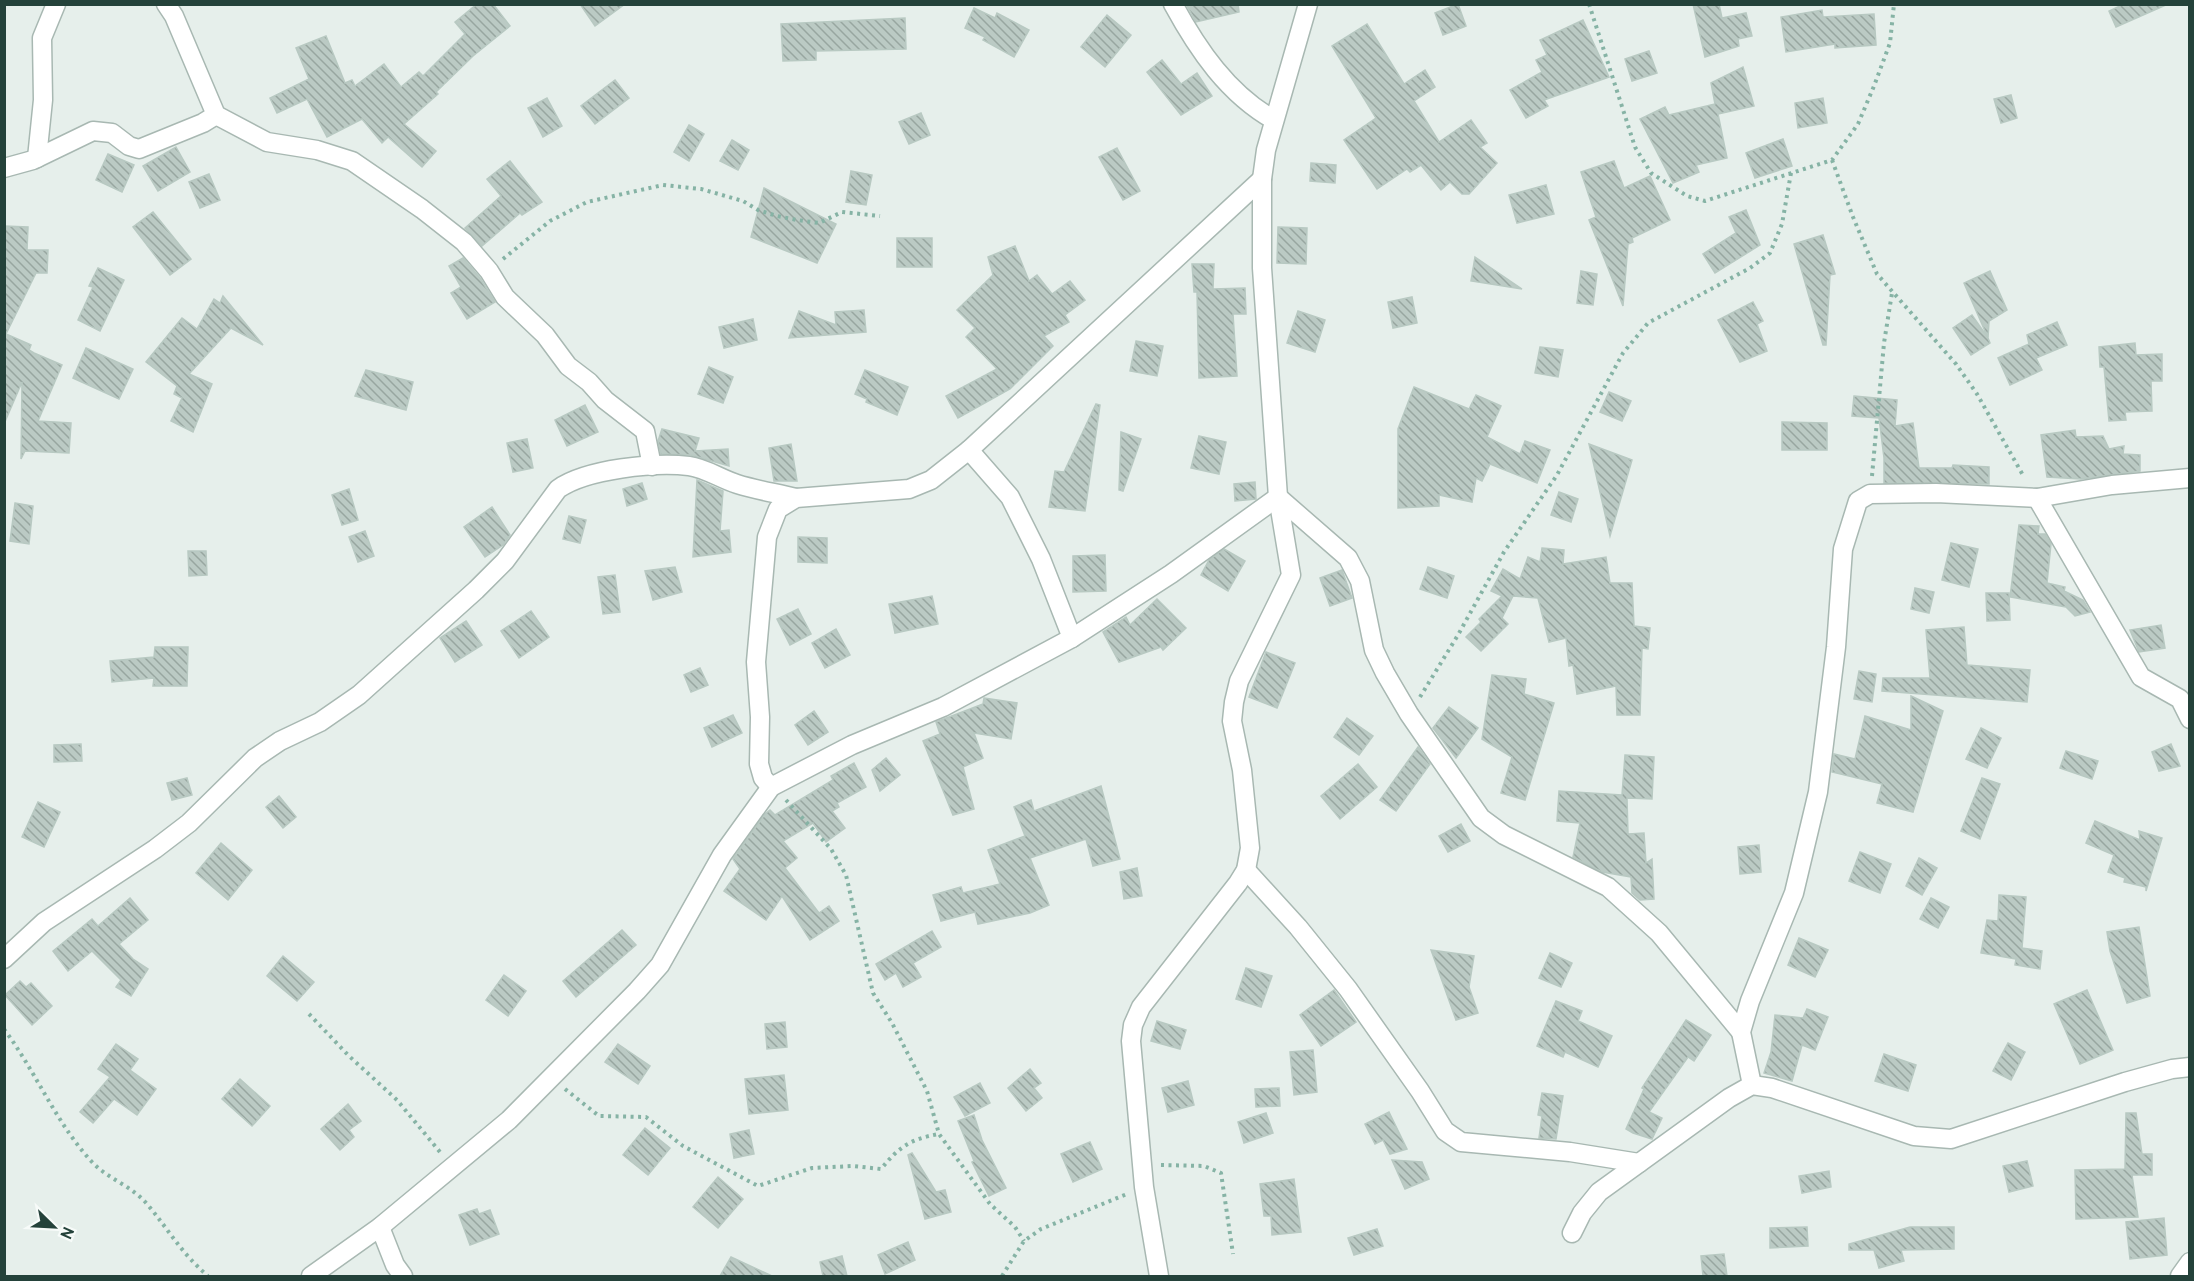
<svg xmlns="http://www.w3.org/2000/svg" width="2194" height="1281" viewBox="0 0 2194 1281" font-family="Overpass,sans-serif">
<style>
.building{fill:url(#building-back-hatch);stroke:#b8c9c2;stroke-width:1.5}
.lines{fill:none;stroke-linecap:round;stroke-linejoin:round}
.minor-casing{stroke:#a8b8b2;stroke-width:21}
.path{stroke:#86b3a5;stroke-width:4;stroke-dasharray:3 4.5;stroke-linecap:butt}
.minor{stroke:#fff;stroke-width:18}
</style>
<defs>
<pattern id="building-back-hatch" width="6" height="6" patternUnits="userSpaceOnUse" patternTransform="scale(1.5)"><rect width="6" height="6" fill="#bbcac4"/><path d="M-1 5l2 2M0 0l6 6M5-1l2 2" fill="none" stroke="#98a6a0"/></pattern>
</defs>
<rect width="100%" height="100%" fill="#e6efeb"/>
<g class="building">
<polygon points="477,4 493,4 510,26 473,56 436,92 438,94 404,124 436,151 422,167 388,137 382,143 362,119 327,137 307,99 277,113 270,98 309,79 296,48 326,36 345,83 352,80 355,86 384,64 401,87 419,72 423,76 465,34 455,22"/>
<polygon points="580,4 625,4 595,26"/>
<polygon points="1186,4 1238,4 1239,12 1196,22"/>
<polygon points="1458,4 1466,26 1443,35 1435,13"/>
<polygon points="1693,4 1719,4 1722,18 1746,13 1752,36 1738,39 1739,46 1705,57"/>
<polygon points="2124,4 2168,4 2116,27 2109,11"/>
<polygon points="974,8 995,18 997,13 1029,30 1014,57 983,40 985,37 965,28"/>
<polygon points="1822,10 1823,17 1874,14 1876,45 1835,48 1835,44 1786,52 1781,17"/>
<polygon points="1107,15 1131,35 1105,67 1081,47"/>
<polygon points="905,18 906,49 816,51 816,60 783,61 781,24"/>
<polygon points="1583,20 1609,77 1544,100 1548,106 1526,118 1510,90 1542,72 1536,60 1547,55 1540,40"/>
<polygon points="1367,24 1404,84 1425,70 1435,87 1414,101 1439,142 1471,120 1487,143 1480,147 1497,163 1469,194 1462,194 1450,182 1441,190 1421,165 1410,172 1407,169 1377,189 1344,140 1376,118 1332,46"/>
<polygon points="1649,51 1657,73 1632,81 1625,59"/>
<polygon points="1162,60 1181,84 1197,73 1212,96 1181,115 1147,72"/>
<polygon points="1743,67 1754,106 1718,114 1727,158 1696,165 1699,172 1673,183 1640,119 1665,107 1669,115 1715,104 1711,83"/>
<polygon points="615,80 629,98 595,124 581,106"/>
<polygon points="2011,95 2017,118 2001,123 1994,99"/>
<polygon points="547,98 562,126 543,137 528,108"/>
<polygon points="1823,98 1827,123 1798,128 1795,103"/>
<polygon points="921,113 930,135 909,144 899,122"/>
<polygon points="689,125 704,134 689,161 674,152"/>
<polygon points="1783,139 1792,166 1755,178 1746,153"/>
<polygon points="732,140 749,150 738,170 720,161"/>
<polygon points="176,147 190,172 158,191 143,166"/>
<polygon points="1117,148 1140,191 1123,200 1099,157"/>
<polygon points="108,154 134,165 122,192 96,180"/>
<polygon points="510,161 542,202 522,215 520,213 482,246 465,228 501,196 487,179"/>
<polygon points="1614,161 1624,188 1650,176 1670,220 1632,238 1633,242 1628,244 1623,306 1589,220 1596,217 1581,172"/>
<polygon points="1311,163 1336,165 1335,183 1310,181"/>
<polygon points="851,171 872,175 866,205 846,202"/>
<polygon points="209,174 220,200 200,208 189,182"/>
<polygon points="1546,185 1554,214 1517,223 1509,195"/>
<polygon points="764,188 836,224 817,263 751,237"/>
<polygon points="1746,210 1760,245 1715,273 1703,254 1736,233 1729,217"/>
<polygon points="153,212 191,259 170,275 133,227"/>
<polygon points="4,226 28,227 27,250 48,250 47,273 36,273 6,334 31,345 29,350 34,353 62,365 38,421 71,423 69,453 25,451 21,459 22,382 4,424"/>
<polygon points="1278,227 1307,228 1306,264 1277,263"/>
<polygon points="1823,235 1835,274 1830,275 1826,345 1823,345 1794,244"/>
<rect x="897" y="238" width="35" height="29"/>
<polygon points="1015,246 1029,281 1037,275 1052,294 1070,281 1085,300 1065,315 1069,322 1044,336 1053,346 1010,389 958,418 946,396 997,369 966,337 975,328 957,310 993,275 988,257"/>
<polygon points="1475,257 1522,289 1471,281"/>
<polygon points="463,258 480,278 495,302 467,319 451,293 461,287 449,266"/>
<polygon points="1192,264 1214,264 1213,289 1245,288 1246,314 1233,314 1237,376 1199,378 1197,292 1194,292"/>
<polygon points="98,268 124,280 100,331 78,320 93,287 89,286"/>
<polygon points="1581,271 1597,274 1593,305 1577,303"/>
<polygon points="1990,271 2007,310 1989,321 1988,338 1990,343 1971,355 1953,328 1972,315 1988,338 1964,283"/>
<polygon points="223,296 263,345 231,328 189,374 212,384 193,432 171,421 182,398 174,394 177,386 146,362 182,318 197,329 214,299 220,303"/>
<polygon points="1412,297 1417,323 1393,328 1388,302"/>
<polygon points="1753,302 1763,321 1757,324 1767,351 1740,362 1718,320"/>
<polygon points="864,310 866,332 789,338 799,311 836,325 835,312"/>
<polygon points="1298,311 1325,320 1315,352 1287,343"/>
<polygon points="753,319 757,340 724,348 719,327"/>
<polygon points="2057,322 2067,345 2036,358 2042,370 2010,385 1998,358 2029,344 2027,335"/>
<polygon points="1136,341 1163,346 1157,376 1130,371"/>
<polygon points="2135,343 2136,355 2162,354 2162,381 2151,381 2152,411 2125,412 2126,420 2109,421 2104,367 2100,367 2099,347"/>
<polygon points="1540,347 1563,350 1558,377 1535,373"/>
<polygon points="86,348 133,369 119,399 73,378"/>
<polygon points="709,367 733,377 723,403 698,394"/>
<polygon points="366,370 413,382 406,410 355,396"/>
<polygon points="865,370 908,387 897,415 866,402 867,399 855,394"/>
<polygon points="1414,387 1469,409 1476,395 1501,406 1487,437 1520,454 1525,441 1550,450 1537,483 1490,464 1482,481 1476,478 1472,502 1439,495 1439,506 1398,508 1398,429"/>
<polygon points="1609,392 1631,401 1622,421 1600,412"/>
<polygon points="1854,396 1897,400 1895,426 1913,423 1919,468 1952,468 1953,465 1989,467 1989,484 1884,483 1884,458 1879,418 1852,416"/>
<polygon points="1096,404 1100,405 1085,511 1049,507 1055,471 1064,472"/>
<polygon points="585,405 598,432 567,446 555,420"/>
<polygon points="1782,422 1827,423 1827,450 1782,450"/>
<polygon points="662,429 699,438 695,451 728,449 729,466 691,455 661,454 658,441"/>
<polygon points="2075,430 2076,437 2103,436 2109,449 2124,446 2123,454 2140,455 2140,471 2081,479 2047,477 2041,435"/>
<polygon points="1121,432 1141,439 1123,491 1119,490"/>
<polygon points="1199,436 1226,442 1219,474 1191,468"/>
<polygon points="527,439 533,468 513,472 507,443"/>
<polygon points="791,444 797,481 774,481 769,448"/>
<polygon points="1589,444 1632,460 1610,536"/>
<polygon points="697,480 723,491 720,531 729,530 731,552 693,557"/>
<polygon points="1255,482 1256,499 1235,501 1234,484"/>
<polygon points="642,483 647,499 627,506 623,489"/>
<polygon points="349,489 358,520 342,525 332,495"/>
<polygon points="1559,492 1578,499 1571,522 1551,515"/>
<polygon points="15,503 33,506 29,544 10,541"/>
<polygon points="492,507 510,535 503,545 485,557 464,527"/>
<polygon points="569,516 586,520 580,543 563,539"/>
<polygon points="2019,525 2039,526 2038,534 2045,534 2051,544 2047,583 2065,587 2064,591 2083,600 2090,612 2075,616 2066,607 2010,597"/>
<polygon points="365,531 374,556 358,562 349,537"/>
<polygon points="798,537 827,538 827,563 798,562"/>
<polygon points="1951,543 1978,549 1969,587 1942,580"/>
<polygon points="1542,548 1564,550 1563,564 1606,557 1610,583 1632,583 1634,626 1650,628 1648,649 1642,648 1640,715 1617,715 1616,686 1577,694 1573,665 1569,666 1566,638 1549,642 1538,598 1513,596 1502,618 1508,624 1481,651 1466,637 1481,622 1479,619 1502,596 1491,591 1503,569 1520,579 1528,557 1540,562"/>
<polygon points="1224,549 1245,561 1228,591 1201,575 1209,560"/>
<polygon points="188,551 206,551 207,575 189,576"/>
<polygon points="1105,555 1106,591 1073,592 1073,556"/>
<polygon points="675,567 682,592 653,600 645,571"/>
<polygon points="1428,567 1454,576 1447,598 1420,589"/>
<polygon points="1342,570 1352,598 1330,606 1320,578"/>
<polygon points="615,575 620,612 603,614 598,577"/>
<polygon points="1915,588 1934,592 1929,613 1911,609"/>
<polygon points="1986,593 2009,593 2010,620 1987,621"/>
<polygon points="932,596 938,624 895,633 889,604"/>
<polygon points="1157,599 1186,628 1163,650 1161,647 1119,662 1103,632 1126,617 1130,625"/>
<polygon points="798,609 811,634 790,645 777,619"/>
<polygon points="531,611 549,637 519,658 501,631"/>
<polygon points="466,621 482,645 455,662 440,638"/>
<polygon points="2161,625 2165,648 2139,652 2130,630"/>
<polygon points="1964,627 1967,665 2030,670 2027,702 1882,691 1883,678 1930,678 1926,630"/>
<polygon points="836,629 850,655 825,668 812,643"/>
<polygon points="155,647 188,647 187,686 153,686 154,678 112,682 110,661 154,657"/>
<polygon points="1266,652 1295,663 1277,708 1249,697"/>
<polygon points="700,668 708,685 691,692 684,675"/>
<polygon points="1859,671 1876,674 1872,702 1854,699"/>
<polygon points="1492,675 1526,679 1524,694 1554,703 1525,800 1501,793 1512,757 1482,739"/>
<polygon points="1911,696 1943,711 1913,812 1877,803 1882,784 1832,772 1834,754 1855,759 1865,716 1911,730"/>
<polygon points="984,698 1017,703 1011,739 974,733 983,758 963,767 974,809 953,815 923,741 940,734 936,722 983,704"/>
<polygon points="1449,707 1478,728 1456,758 1433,728"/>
<polygon points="814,711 828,732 808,745 795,725"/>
<polygon points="733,715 742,733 712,747 704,728"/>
<polygon points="1347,718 1373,736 1359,755 1334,737"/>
<polygon points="1981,728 2001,738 1987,768 1966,759"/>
<polygon points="81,744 82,761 54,762 54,745"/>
<polygon points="2171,744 2180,766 2159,771 2152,752"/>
<polygon points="1418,747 1430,764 1396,811 1380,800"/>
<polygon points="2066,751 2098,761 2092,779 2060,768"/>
<polygon points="1625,755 1654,757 1652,799 1627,798 1628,834 1644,833 1646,863 1652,859 1654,899 1640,900 1632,893 1631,877 1602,872 1573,857 1580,823 1557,821 1559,791 1622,795"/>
<polygon points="886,758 900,775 880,791 872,770"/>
<polygon points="854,763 866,787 837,803 839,807 832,811 845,828 826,842 813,823 783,841 797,858 785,868 819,913 829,906 839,921 810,940 782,896 766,920 724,891 740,869 733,859 765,814 770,810 775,815 833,780 831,776"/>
<polygon points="1358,764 1377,787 1340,819 1321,796"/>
<polygon points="187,778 192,795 172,800 167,783"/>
<polygon points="1982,778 2000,784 1980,839 1961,831"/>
<polygon points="1101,786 1120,859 1093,866 1086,839 1030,858 1049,905 1030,913 978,924 975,912 941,921 933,895 961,887 963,893 1000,884 988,850 1025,836 1014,807 1031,800 1034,811"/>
<polygon points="279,796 296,817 283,828 266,807"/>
<polygon points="38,802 60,812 44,847 22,837"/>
<polygon points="2095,821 2140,840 2139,831 2162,838 2146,891 2146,887 2124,882 2125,878 2108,872 2114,855 2086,843"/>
<polygon points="1461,824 1470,841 1448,852 1439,836"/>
<polygon points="221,843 252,870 228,900 196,873"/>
<polygon points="1759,845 1761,872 1740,874 1738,847"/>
<polygon points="1860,852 1891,864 1880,893 1849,881"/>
<polygon points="1919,858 1937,868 1922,895 1906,886"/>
<polygon points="1137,868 1142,896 1124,899 1120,872"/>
<polygon points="1999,895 2026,897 2022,948 2042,951 2040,969 2015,965 2016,959 1981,953 1987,920 1998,921"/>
<polygon points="130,898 148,920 119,944 133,959 148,969 131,996 116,987 121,980 92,951 68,971 53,951 92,919 98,926"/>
<polygon points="1931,898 1949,907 1938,928 1920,919"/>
<polygon points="2139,927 2150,996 2127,1003 2110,951 2107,932"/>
<polygon points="622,930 636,945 576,997 563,981"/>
<polygon points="932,931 941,947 913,963 921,977 903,987 896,973 885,980 876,964"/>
<polygon points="1799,938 1828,950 1815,977 1788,965"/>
<polygon points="1431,950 1474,956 1469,987 1478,1013 1456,1020"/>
<polygon points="1550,953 1572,963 1561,987 1539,978"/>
<polygon points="283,956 314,982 297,1001 267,976"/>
<polygon points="1246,968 1272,976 1261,1007 1236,999"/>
<polygon points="504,975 526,991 508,1016 486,1000"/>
<polygon points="20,981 26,987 31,983 52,1006 32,1025 5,995"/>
<polygon points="1334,990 1356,1022 1321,1046 1300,1015"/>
<polygon points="2087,990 2113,1050 2080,1064 2054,1004"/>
<polygon points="1556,1001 1582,1011 1578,1021 1612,1036 1598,1067 1565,1052 1563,1057 1537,1046"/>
<polygon points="1807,1009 1828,1017 1815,1050 1802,1045 1792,1081 1764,1073 1771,1052 1775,1015 1803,1018"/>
<polygon points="1686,1020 1711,1035 1694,1061 1688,1057 1649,1112 1662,1118 1652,1139 1633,1133 1626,1129 1644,1089 1642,1088"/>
<polygon points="1157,1021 1186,1030 1180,1049 1151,1041"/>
<polygon points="785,1022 787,1047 767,1049 765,1024"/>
<polygon points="2008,1043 2025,1052 2011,1080 1993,1071"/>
<polygon points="116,1044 138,1059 130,1070 156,1089 137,1115 114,1099 93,1123 80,1112 110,1077 98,1069"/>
<polygon points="618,1044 650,1066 638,1084 605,1062"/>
<polygon points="1313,1050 1317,1092 1294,1095 1290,1052"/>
<polygon points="1884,1054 1916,1065 1908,1091 1875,1081"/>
<polygon points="1030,1069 1041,1083 1034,1088 1042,1098 1026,1111 1008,1088"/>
<polygon points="784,1075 788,1110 749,1114 745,1079"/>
<polygon points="240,1079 270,1106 252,1126 222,1099"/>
<polygon points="1188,1081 1194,1105 1168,1112 1162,1088"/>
<polygon points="980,1083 990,1103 965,1116 954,1097"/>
<polygon points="1279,1088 1280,1106 1256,1107 1255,1089"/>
<polygon points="1542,1093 1563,1096 1556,1139 1539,1138 1542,1116 1538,1115"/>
<polygon points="348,1104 361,1121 349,1130 354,1137 340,1150 321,1129"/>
<polygon points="1389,1112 1407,1149 1390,1154 1383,1140 1375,1144 1365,1124"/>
<polygon points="1266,1113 1273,1133 1244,1143 1238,1122"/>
<polygon points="2126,1113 2136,1113 2142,1154 2152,1154 2152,1175 2132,1175 2138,1217 2076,1219 2075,1170 2125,1169"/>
<polygon points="974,1115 982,1140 1006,1188 989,1196 972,1162 974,1161 958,1121"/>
<polygon points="645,1128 670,1148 648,1175 623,1155"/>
<polygon points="749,1130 754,1154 734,1158 730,1134"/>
<polygon points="1090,1142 1102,1169 1073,1182 1061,1154"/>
<polygon points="912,1153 936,1192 945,1190 951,1212 925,1219 908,1155"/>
<polygon points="1392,1160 1422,1162 1429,1179 1405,1189"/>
<polygon points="2027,1161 2033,1186 2009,1192 2003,1166"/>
<polygon points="1829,1171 1831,1187 1802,1193 1799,1176"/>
<polygon points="718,1177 743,1199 718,1228 693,1207"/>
<polygon points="1294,1179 1301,1232 1272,1235 1271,1216 1264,1216 1260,1184"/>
<polygon points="477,1209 479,1214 490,1210 499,1234 470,1245 459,1215"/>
<polygon points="2164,1218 2167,1255 2130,1259 2126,1222"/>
<polygon points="1807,1227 1808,1246 1770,1248 1770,1228"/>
<polygon points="1910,1227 1954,1227 1954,1249 1901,1250 1904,1261 1879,1268 1874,1250 1849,1250 1849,1244"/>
<polygon points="1377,1229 1383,1246 1354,1255 1348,1238"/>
<polygon points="908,1242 915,1260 885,1274 878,1255"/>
<polygon points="1724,1254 1727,1276 1703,1276 1701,1256"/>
<polygon points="842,1256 847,1276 823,1276 820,1262"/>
<polygon points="731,1257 772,1276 720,1276"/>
</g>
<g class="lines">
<g class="minor-casing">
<g id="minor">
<polyline points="166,4 174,16 216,115 267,142 317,150 352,161 422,209 464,242 489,271 505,297 545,335 568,366 589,382 605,400 645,431 652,466"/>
<path d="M1173 4C1198 50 1228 94 1274 120"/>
<polyline points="37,158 43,100 42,38 56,4"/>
<polyline points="4,168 33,160 93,131 112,133 129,146 139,149 203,123 216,115"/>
<polyline points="969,450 1010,497 1041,559 1072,638"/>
<polyline points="1278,497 1348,558 1360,581 1374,650 1385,673 1409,714 1481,818 1504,835 1608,887 1659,933 1741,1032"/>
<polyline points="2037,498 2141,677 2180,699 2190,719"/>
<polyline points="771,787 763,778 759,764 760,717 756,662 767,537 778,509 796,498 909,489 931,480 969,450 1262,179"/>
<polyline points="1246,870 1298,927 1348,989 1420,1091 1445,1131 1461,1142 1570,1152 1639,1163"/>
<path d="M4 959 44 922 155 849 189 823 255 758 280 741 320 722 359 695 476 590 505 561 558 489C586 469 655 462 689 466 705 468 721 479 737 484 756 490 776 493 796 498"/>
<polyline points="1752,1085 1741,1032 1750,1001 1794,893 1818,792 1836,647 1843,549 1858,501 1870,494 1936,493 2037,498 2112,485 2190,478"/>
<polyline points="380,1227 395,1265 403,1276"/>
<polyline points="1572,1233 1582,1213 1599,1192 1729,1098 1752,1085 1772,1088 1914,1136 1951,1139 2125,1082 2172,1069 2190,1067"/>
<polyline points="311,1276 380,1227 509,1120 637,991 660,965 722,855 771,787 852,745 943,707 1072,638 1171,574 1278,497"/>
<polyline points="1159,1276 1144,1187 1131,1041 1133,1025 1141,1007 1238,883 1246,870 1250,848 1242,770 1232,721 1234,702 1239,681 1291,575 1278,497 1262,268 1262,179 1266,150 1308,4"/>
<polyline points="2180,1276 2190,1262"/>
</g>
</g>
<g class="path">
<polyline points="1589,4 1635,147 1651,173 1687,196 1705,201 1832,160 1858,124 1874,86 1890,43 1894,4"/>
<polyline points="1832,160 1853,217 1877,274 1956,364 1977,394 2024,477"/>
<polyline points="503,259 550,221 587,202 663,185 701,189 743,201 758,210 777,216 797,220 819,223 842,212 880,216"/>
<polyline points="1872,476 1884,343 1892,293"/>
<polyline points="1420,697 1458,635 1504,552 1557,475 1623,353 1648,323 1750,268 1770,253 1782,224 1791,173"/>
<polyline points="786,800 831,849 846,875 873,993 892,1023 927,1091 939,1134 990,1204 1015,1227 1024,1241"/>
<polyline points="309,1014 349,1056 397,1100 440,1152"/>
<path d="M4 1029C36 1072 56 1123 92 1162 108 1179 132 1186 147 1204 169 1230 181 1253 208 1276"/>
<path d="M565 1089 599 1116 646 1117 683 1146 758 1186 812 1168 853 1166 881 1169C899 1147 910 1139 939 1134"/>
<polyline points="1161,1165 1204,1166 1221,1173 1233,1254"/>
<polyline points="1002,1276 1024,1241 1041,1229 1127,1194"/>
</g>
<use href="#minor" class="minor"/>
</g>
<rect width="2194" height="1281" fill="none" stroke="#24423a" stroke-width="12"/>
<g transform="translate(54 1227) rotate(114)" stroke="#f7fbf9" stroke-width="4.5" paint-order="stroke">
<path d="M0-4.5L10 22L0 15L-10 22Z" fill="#24423a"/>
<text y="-9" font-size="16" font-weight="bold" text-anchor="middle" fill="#24423a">N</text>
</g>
</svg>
